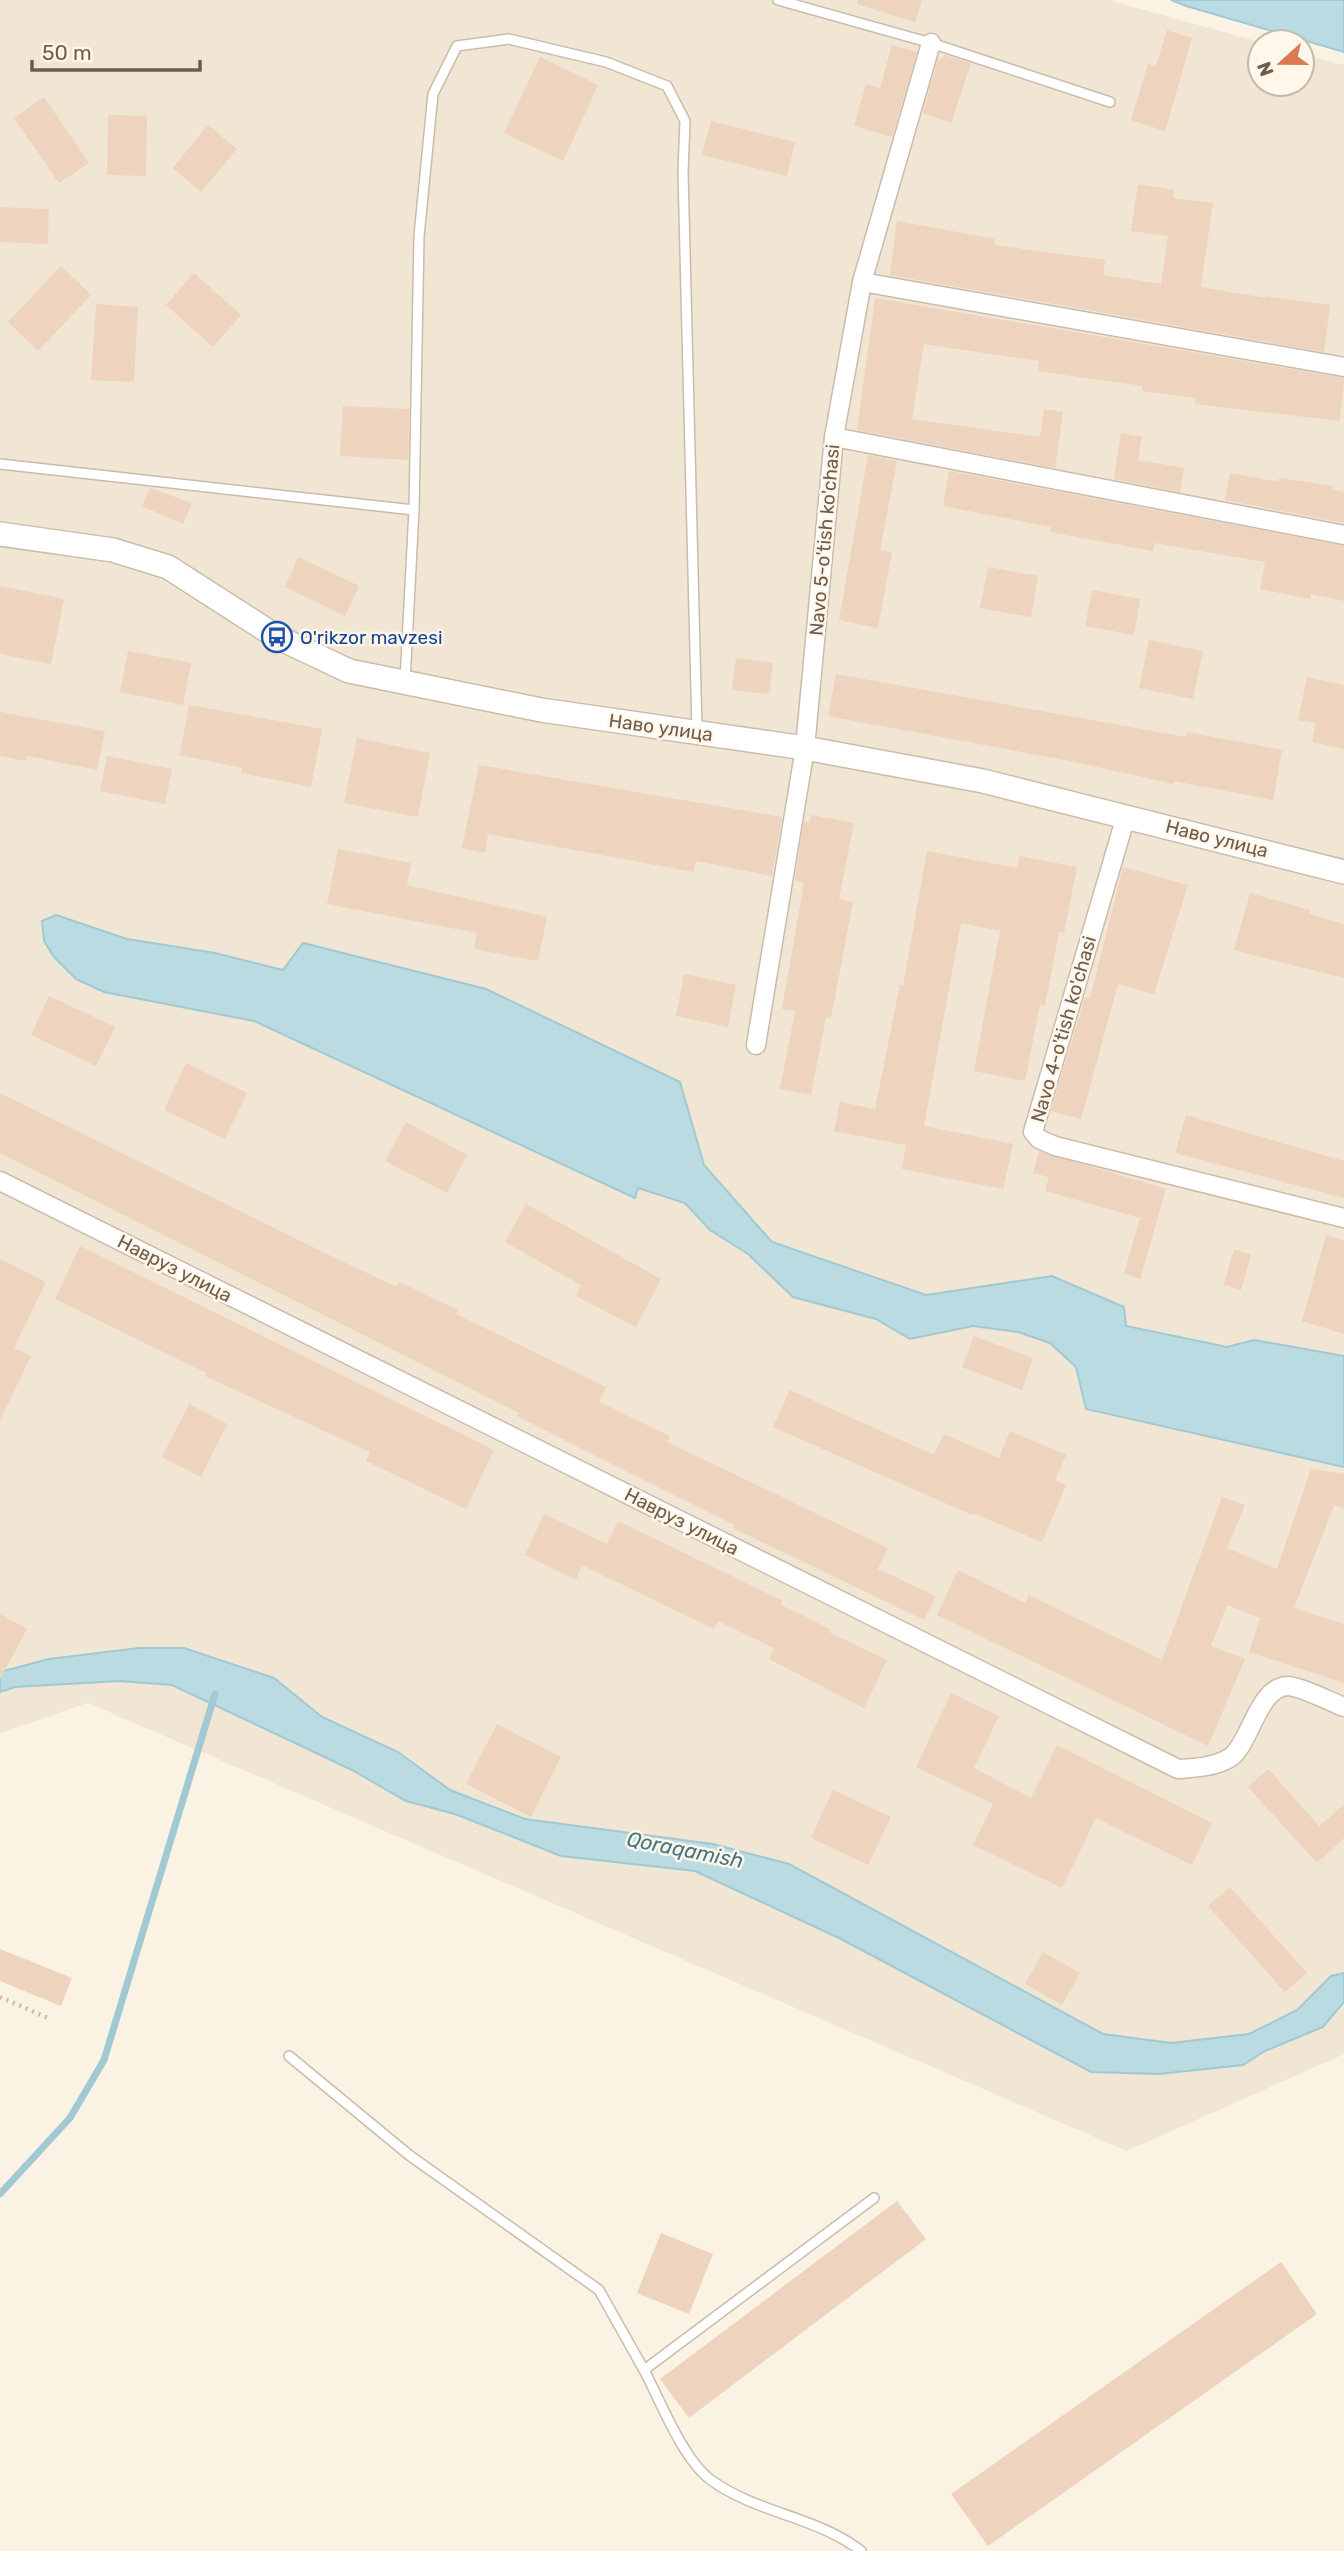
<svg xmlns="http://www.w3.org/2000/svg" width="1344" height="2551" viewBox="0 0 1344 2551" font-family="Rubik,sans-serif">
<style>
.residential{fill:#f1e5d3}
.water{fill:#badbe2;stroke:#a1c9d3;stroke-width:2}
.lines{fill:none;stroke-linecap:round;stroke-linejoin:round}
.stream{stroke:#a1c9d3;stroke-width:7}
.building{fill:#eed3be}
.service-casing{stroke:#cbbbab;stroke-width:12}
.minor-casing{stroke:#cbbbab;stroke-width:21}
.tertiary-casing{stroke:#cbbbab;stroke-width:26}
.path{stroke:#d2b7a1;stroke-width:4.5;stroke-dasharray:2 5;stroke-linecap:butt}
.service{stroke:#fff;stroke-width:9}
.minor{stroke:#fff;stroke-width:18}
.tertiary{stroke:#fff;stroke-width:23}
.labels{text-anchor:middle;stroke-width:5;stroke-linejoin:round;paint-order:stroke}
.street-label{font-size:19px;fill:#715b4c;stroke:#fef7ea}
.transit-label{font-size:19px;fill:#164399;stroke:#fef7ea;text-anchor:start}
.water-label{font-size:21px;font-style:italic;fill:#477683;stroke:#fef7ea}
</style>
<rect width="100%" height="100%" fill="#faf3e4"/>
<polygon class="residential" points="0,0 1108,0 1260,42 1260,84 1302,84 1302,54 1344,65 1344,2054 1127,2151 88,1703 0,1733"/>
<g class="water">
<polygon points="1171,0 1344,0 1344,52 1186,6"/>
<polygon points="56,915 127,939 215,953 283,970 303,943 486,989 680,1082 704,1165 772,1242 926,1295 1052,1276 1124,1307 1126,1326 1227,1347 1254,1340 1344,1356 1344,1467 1086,1409 1076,1367 1050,1343 1018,1332 973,1326 910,1339 876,1319 793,1297 748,1254 710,1230 685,1203 638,1188 635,1198 254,1021 104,992 76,979 54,957 44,941 42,921"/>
<polygon points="139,1648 184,1648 274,1678 322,1717 398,1752 450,1790 525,1819 713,1844 789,1864 1103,2034 1171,2043 1249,2034 1297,2010 1331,1976 1344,1973 1344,2002 1323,2027 1265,2051 1243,2065 1159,2074 1091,2072 841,1939 695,1871 561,1856 455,1814 406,1801 352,1770 172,1685 119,1681 15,1687 0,1692 0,1672 49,1659"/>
</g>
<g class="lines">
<polyline class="stream" points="0,2194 70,2118 104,2060 215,1694"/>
</g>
<g class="building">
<polygon points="858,0 922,0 915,22 857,4"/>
<polygon points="1167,30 1192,38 1165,131 1131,120 1148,64 1156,66"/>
<polygon points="892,45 917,52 892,137 854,126 866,84 880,88"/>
<polygon points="944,55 971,63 951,123 923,113 938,59 942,60"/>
<polygon points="540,57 598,85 563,161 504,133"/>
<polygon points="44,97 89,163 59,183 14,118"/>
<polygon points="108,115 147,116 146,176 107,175"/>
<polygon points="711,121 795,142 787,176 702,155"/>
<polygon points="208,125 237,149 201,192 173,168"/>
<polygon points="1138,184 1174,190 1173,198 1213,203 1201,287 1265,298 1265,296 1330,305 1324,352 890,275 897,221 995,239 994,245 1105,260 1103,275 1161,284 1168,236 1131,231"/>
<polygon points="0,207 49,209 48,244 0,242"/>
<polygon points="61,266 91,295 38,351 8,322"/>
<polygon points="194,273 241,315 213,347 166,305"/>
<polygon points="875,298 1344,378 1340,421 1195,404 1196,398 1142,391 1143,386 1037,371 1039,361 924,344 912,419 1040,437 1044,409 1063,412 1055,468 857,430"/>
<polygon points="96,304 138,307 134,382 91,380"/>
<polygon points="343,406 409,409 408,460 340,456"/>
<polygon points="1121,433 1142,437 1138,460 1184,468 1180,492 1114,479"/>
<polygon points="868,455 897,461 880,550 892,552 878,628 839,620"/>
<polygon points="949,471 1344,546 1344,601 1311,594 1310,599 1260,589 1265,562 1155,543 1153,551 1050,532 1051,527 943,506"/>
<polygon points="1230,473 1279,482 1279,478 1333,486 1332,490 1344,492 1344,523 1225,500"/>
<polygon points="150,488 192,503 183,524 142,506"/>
<polygon points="298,557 359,586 345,616 285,587"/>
<polygon points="988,567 1038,576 1031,617 980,608"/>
<polygon points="0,586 64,599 51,664 0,654"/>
<polygon points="1092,590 1140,599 1134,635 1085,626"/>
<polygon points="1149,640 1203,651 1193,699 1139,688"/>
<polygon points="128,651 191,663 183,705 120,692"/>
<polygon points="736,658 773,663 769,694 732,690"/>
<polygon points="836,674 1186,737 1187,732 1282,750 1273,800 1174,781 1174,784 1070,761 828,716"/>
<polygon points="1307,677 1344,685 1344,749 1312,742 1316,723 1298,720"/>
<polygon points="189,705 322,729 311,787 241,773 242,768 180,755"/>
<polygon points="0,712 105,731 97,770 27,756 26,761 0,756"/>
<polygon points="357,738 430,753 418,817 344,803"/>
<polygon points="107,756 172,769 165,804 100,791"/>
<polygon points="479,765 782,817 772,876 696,861 694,872 488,834 485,853 462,848"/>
<polygon points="811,815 854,823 839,899 853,902 831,1018 826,1017 811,1095 780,1089 795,1011 782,1009 804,883 795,880 804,821 810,822"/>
<polygon points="338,849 411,863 407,885 547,917 538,961 474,949 477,933 327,904"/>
<polygon points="927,851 1017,868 1019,856 1077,867 1064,933 1059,932 1045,1006 1040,1005 1025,1081 974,1071 1000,931 961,923 924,1126 1013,1144 1003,1189 902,1169 906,1145 834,1131 840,1102 875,1109 900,985 903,986"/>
<polygon points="1123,867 1188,885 1154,994 1118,984 1081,1119 1051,1111 1085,997 1090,998"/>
<polygon points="1250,893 1310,910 1309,914 1344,924 1344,978 1234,950"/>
<polygon points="684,974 736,985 728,1027 676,1016"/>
<polygon points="49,996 115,1027 96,1066 31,1035"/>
<polygon points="186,1063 247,1093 225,1139 164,1110"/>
<polygon points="0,1093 333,1257 397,1287 399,1282 458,1310 456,1314 606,1387 599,1402 670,1436 667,1442 888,1548 878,1569 936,1596 924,1620 733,1528 734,1525 517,1416 519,1413 0,1153"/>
<polygon points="1186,1115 1344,1161 1344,1198 1175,1153"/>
<polygon points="406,1122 467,1155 447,1193 385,1161"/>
<polygon points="1039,1151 1166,1189 1140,1279 1124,1274 1140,1218 1045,1191 1049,1177 1033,1173"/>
<polygon points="526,1204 661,1279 636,1327 576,1296 581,1285 505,1242"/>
<polygon points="1326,1235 1344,1240 1344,1334 1302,1321"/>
<polygon points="80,1246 494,1450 466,1509 366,1461 370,1452 205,1376 206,1373 55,1299"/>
<polygon points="1234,1249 1251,1255 1241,1290 1224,1285"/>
<polygon points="0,1259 46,1282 14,1348 31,1356 0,1420"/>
<polygon points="974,1336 1033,1358 1022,1390 962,1367"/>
<polygon points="790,1390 934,1455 944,1434 999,1458 1010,1431 1066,1455 1055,1480 1066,1485 1042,1542 973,1513 972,1515 773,1427"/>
<polygon points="189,1404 227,1424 201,1477 162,1457"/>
<polygon points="1311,1469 1344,1474 1344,1508 1334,1505 1294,1608 1344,1624 1344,1683 1249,1652 1260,1618 1227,1605 1211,1646 1245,1659 1208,1746 937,1615 958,1570 1025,1603 1029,1595 1162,1660 1222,1497 1245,1505 1227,1548 1277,1569"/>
<polygon points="544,1514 607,1544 618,1521 783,1601 781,1605 830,1629 829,1632 887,1660 864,1708 769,1659 774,1648 718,1621 714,1629 582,1565 576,1580 525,1555"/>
<polygon points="0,1614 27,1629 0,1679"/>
<polygon points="951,1693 999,1716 974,1768 1031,1798 1057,1745 1212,1823 1192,1865 1096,1818 1062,1888 973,1845 993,1804 916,1767"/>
<polygon points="497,1724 561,1757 531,1817 466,1784"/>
<polygon points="1268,1769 1319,1826 1344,1805 1344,1838 1317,1863 1248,1787"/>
<polygon points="833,1790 891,1817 868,1865 811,1838"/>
<polygon points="1230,1887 1307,1973 1285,1992 1208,1906"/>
<polygon points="0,1949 72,1978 61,2006 0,1981"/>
<polygon points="1043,1952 1080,1973 1062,2005 1025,1984"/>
<polygon points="897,2201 926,2239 689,2418 660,2379"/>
<polygon points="661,2233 713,2254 689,2314 637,2293"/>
<polygon points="1281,2262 1317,2314 988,2546 951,2494"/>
</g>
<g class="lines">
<g class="service-casing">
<g id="service">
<polyline points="778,0 931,43 1110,102"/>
<polyline points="0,464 414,510"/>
<polyline points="405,681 414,510 419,236 433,94 457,46 509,39 606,62 667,86 685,121 683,172 697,730"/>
<polyline points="289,2056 409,2155 599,2290 644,2370"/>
<path d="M861 2551C818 2517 756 2513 711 2480 683 2460 660 2400 644 2370L874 2198"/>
</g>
</g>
<g class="minor-casing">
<g id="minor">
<polyline points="862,282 1344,367"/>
<polyline points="834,437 1344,535"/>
<polyline points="1126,816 1033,1132 1039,1139 1055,1146 1344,1218"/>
<polyline points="756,1045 805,748 834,437 862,282 931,43"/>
<path d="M0 1181 1178 1769C1195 1768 1216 1767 1231 1757 1250 1743 1258 1688 1287 1686 1300 1686 1331 1702 1344 1707"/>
</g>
</g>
<g class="tertiary-casing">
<polyline id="tertiary" points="0,534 113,550 168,567 277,637 349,671 541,710 805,748 983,781 1344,872"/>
</g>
<polyline class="path" points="0,1997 48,2018"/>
<use href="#service" class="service"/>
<use href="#minor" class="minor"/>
<use href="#tertiary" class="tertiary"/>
</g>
<defs>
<g id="bus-ring" transform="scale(1.575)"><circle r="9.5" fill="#fef7ea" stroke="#1a4fb4" stroke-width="1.5"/><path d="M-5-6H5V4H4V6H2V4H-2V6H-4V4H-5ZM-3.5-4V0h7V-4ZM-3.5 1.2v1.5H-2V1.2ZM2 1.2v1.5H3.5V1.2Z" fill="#1a4fb4"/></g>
</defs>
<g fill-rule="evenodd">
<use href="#bus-ring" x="277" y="637"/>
</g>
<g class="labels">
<g class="street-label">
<text transform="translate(824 540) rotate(-85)" y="7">Navo 5-o'tish ko'chasi</text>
<text transform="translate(661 727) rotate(8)" y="7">Наво улица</text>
<text transform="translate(1217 838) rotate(14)" y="7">Наво улица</text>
<text transform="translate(1063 1029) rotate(-74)" y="7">Navo 4-o'tish ko'chasi</text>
<text transform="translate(175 1268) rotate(27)" y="7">Навруз улица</text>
<text transform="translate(682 1521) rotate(27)" y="7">Навруз улица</text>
</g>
<g class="transit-label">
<text x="300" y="644">O'rikzor mavzesi</text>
</g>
<g class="water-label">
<text transform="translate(685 1850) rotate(11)" y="7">Qoraqamish</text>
</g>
</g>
<g transform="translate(1281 63) rotate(249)"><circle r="33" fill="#fef7ea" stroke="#c6b9ab" stroke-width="2"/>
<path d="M0-5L12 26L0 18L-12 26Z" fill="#dc7852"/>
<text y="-10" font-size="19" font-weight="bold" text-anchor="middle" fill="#715b4c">N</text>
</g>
<path d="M32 60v10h168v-10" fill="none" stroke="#715b4c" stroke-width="3.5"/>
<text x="42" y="60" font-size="21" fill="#715b4c" stroke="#fef7ea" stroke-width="5" paint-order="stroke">50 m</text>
</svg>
